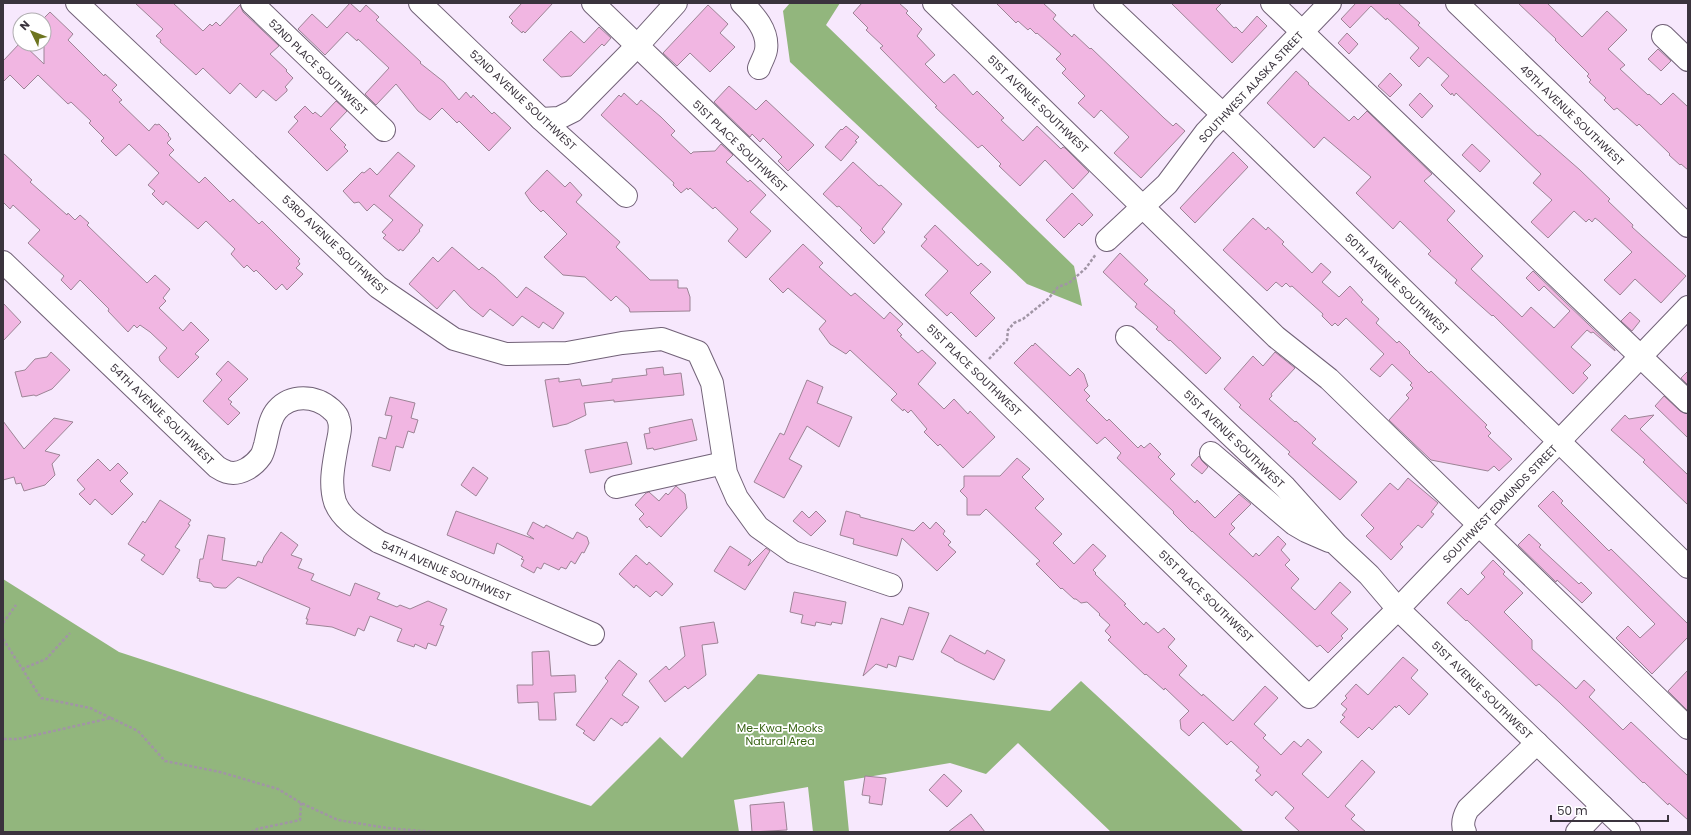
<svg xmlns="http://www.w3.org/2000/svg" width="1691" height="835" viewBox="0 0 1691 835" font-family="Poppins,sans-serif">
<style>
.forest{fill:#92b67d}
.building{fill:#f1b6e2;stroke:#9d8496}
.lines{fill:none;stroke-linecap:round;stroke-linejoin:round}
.minor-casing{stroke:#726278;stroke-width:24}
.path{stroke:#a195a5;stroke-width:2.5;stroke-dasharray:3 2;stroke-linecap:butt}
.minor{stroke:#fff;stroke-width:22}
.labels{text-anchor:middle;stroke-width:3.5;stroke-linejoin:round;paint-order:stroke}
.street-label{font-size:11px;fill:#3a333d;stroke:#fff}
.park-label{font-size:11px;fill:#386414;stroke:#fff}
</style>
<rect width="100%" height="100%" fill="#f7e8fd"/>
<g class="forest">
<polygon points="790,3 840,3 826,25 1074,266 1082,306 1027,284 790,62 783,11"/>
<polygon points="3,579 119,652 591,806 660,737 682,758 758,674 1050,711 1081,681 1244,832 1111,832 1018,743 986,774 950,763 844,781 849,832 813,832 808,787 734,800 739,832 3,832"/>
</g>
<g class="building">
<polygon points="135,3 173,3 203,31 210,24 212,26 216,22 220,26 240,5 243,12 279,46 270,54 287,70 286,71 293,78 285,87 287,89 287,91 276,101 263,90 256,98 240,83 230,94 203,68 196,75 160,42 161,40 156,36 163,29"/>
<polygon points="350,3 360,12 366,5 379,17 376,20 421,62 420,63 444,82 459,100 466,92 471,98 473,95 492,114 494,112 511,128 489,151 459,121 457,123 442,108 430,120 418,111 396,84 376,105 365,94 389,68 358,39 357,41 347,32 325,55 298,29 312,14 327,28"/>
<polygon points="522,3 553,3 525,33 523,31 522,33 511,23 513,21 509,17"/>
<polygon points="862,3 899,3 908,11 906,13 922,29 917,36 935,55 925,64 944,83 954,74 973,95 977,91 1004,118 1001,120 1023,141 1037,126 1061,149 1063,147 1065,148 1089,172 1073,189 1045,160 1020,186 999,166 1001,164 982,145 978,148 935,107 937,106 880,48 883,46 866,30 868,28 853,13"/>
<polygon points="996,3 1043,3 1056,15 1053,19 1072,37 1074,34 1090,49 1091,48 1164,118 1173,126 1176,123 1185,131 1141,178 1114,153 1129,137 1102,111 1101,110 1094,118 1078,103 1085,96 1062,73 1066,69 1056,59 1061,54 1037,33 1036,34 1030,28 1028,30 1018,21 1016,23"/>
<polygon points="1171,3 1222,3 1216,9 1234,28 1236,27 1242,33 1257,16 1267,26 1232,63"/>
<polygon points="1356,3 1398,3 1420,23 1418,25 1538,136 1540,135 1580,170 1610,199 1608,201 1633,225 1632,227 1686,276 1661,303 1635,279 1620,295 1604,280 1632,252 1599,221 1595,218 1592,222 1589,219 1586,222 1574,211 1548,238 1531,222 1552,200 1533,183 1541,174 1456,93 1454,96 1452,93 1451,95 1441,85 1449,76 1428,57 1419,67 1410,58 1419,48 1387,18 1386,20 1371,6 1350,28 1341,19"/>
<polygon points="1518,3 1547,3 1582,37 1607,11 1627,30 1608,49 1625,65 1620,69 1648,95 1649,94 1661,105 1673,93 1688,107 1688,170 1681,164 1680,165 1669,155 1670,154 1639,124 1637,126 1617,108 1614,110 1604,100 1606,98 1589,82 1591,80 1587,76 1589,74 1555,40 1556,39"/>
<polygon points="708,5 728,24 720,33 735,47 710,72 690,53 677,66 663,53"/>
<polygon points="50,12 73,34 68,40 104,76 105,74 117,85 112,90 122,100 119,102 149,131 155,124 157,125 159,124 169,134 168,135 171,139 167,143 174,150 169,155 199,183 205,177 230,202 233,199 259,224 262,221 300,259 298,261 300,264 296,268 303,274 287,290 282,284 276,290 256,270 254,272 247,265 244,268 231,254 235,249 206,221 198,229 166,201 163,205 152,194 155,191 148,185 159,173 129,144 116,156 101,141 104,138 89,123 91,121 71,102 68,104 38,75 24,89 10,75 3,82 3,61 20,43 23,44 44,64 44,18"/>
<polygon points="599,27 611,38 604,46 602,44 571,76 561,77 543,60 571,31 584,43"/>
<polygon points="1347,33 1358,44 1349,54 1338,43"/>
<polygon points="1658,49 1671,61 1661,71 1648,59"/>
<polygon points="1296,71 1309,83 1308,84 1349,121 1354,116 1358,120 1367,111 1432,174 1424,181 1455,211 1447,220 1483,256 1471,269 1522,317 1531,307 1554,328 1570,311 1544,286 1539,291 1526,278 1533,271 1615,350 1615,351 1593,332 1591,333 1587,330 1571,347 1591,365 1583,373 1588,378 1573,394 1493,315 1492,316 1455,283 1457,280 1428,254 1431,251 1400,221 1393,229 1356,193 1371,177 1324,137 1314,148 1267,103"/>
<polygon points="1390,73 1402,85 1390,97 1378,86"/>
<polygon points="729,86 756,110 766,100 814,145 788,171 778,161 782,157 763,138 760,142 752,134 750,137 714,102"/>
<polygon points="624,93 637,105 641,100 661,117 675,131 671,135 691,154 693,152 715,151 721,144 733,155 726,162 748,182 750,180 766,195 750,212 771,231 746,258 728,241 738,229 715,207 713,209 690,188 688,190 687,188 681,193 673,185 674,183 601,115 619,95 621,97"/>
<polygon points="1420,93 1433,106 1422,118 1409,105"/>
<polygon points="336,101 347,111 330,129 346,145 344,147 348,151 327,171 288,132 298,121 294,117 305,106 313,114 315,112 321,117"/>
<polygon points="846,126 859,137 855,141 857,142 841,161 825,147 841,129 842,130"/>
<polygon points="1472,144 1490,161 1480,172 1462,155"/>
<polygon points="398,152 415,166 389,196 423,225 419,230 420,231 403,251 400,249 399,251 383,238 386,235 382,232 393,220 374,204 367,211 359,202 354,203 343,191 362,172 364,173 370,168 377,175"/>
<polygon points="1233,152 1248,167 1195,223 1180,208"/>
<polygon points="3,153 32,180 30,182 67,215 68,213 75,220 80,215 89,223 87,225 147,283 155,275 170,289 163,298 166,301 159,308 183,331 191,322 209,340 195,354 199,357 178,378 160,361 159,357 167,348 150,332 140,325 137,328 134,325 128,332 108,311 109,309 80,280 71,290 61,280 64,276 28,243 40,230 13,205 10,209 3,202"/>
<polygon points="853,162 879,186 881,185 902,204 882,229 885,232 874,244 860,230 862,228 839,206 837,207 823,194"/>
<polygon points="547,170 565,187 570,182 582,195 576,202 620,242 616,247 650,280 678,280 678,288 687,288 690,297 690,311 630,312 629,308 616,296 611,301 585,277 563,275 544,257 567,234 543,210 541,212 531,202 525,193"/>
<polygon points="1072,193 1093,215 1082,226 1079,223 1064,238 1046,220"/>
<polygon points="1253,218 1266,230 1268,227 1284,242 1282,244 1312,273 1321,263 1331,272 1322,282 1339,297 1350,286 1363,300 1361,302 1379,319 1376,323 1397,343 1399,341 1410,352 1409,353 1429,373 1431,371 1487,425 1485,427 1491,433 1488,436 1512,459 1499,471 1494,466 1488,471 1431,460 1389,420 1409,398 1406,395 1413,388 1410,385 1412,383 1392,364 1380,377 1370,369 1384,354 1346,318 1338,326 1335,323 1332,326 1322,316 1323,314 1292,286 1290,287 1286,283 1282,287 1276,282 1267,291 1223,250"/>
<polygon points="935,225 978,266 981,263 991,272 970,293 995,318 976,337 951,312 947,316 925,295 948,271 921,246 927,239 924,237"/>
<polygon points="803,244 823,263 819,267 851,296 855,293 884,319 890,312 903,324 897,330 902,335 900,336 918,353 922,350 936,363 918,384 944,409 954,399 968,414 970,411 995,437 963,468 940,444 938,446 924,432 927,429 911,410 908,413 904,409 903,411 891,400 897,394 891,388 850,350 846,354 830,344 819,329 826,321 788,288 783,293 769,279"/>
<polygon points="452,247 479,270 482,267 495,277 517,298 526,287 564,313 553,329 543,322 539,328 522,316 513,326 490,309 483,317 470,307 454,290 437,309 409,284 433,257 438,262"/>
<polygon points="1120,253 1148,280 1144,284 1175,311 1174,313 1221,358 1206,374 1170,340 1169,341 1156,329 1158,327 1135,307 1137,304 1103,272"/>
<polygon points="3,303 21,322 3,341"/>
<polygon points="1630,312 1640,321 1632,331 1621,321"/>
<polygon points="1035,343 1070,376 1078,368 1084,374 1088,386 1084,390 1090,396 1086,400 1107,421 1109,419 1138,448 1141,445 1144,448 1150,443 1161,454 1158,457 1175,474 1170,479 1195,503 1197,500 1215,518 1239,494 1251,504 1231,524 1235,528 1229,534 1253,557 1256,553 1259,556 1278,536 1286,544 1281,550 1290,560 1285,565 1299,579 1291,588 1315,610 1340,582 1351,592 1331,613 1348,629 1341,636 1343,638 1328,653 1320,645 1317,647 1247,581 1192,531 1192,532 1173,513 1174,512 1117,458 1121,453 1105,437 1097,444 1014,363 1032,345 1033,346"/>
<polygon points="51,352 70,370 52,389 36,396 34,395 22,397 15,372 25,370 35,359 47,357"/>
<polygon points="1275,352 1295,368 1271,394 1272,396 1269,399 1295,422 1296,421 1316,439 1312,443 1357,482 1340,500 1288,454 1290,452 1239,407 1241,405 1224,389 1253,356 1263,366"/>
<polygon points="228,361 248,379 228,399 232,402 230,404 240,413 228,425 203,401 222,380 216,374"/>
<polygon points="663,367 664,375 681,373 684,395 614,402 614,400 584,403 586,415 567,424 553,427 545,380 559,378 559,382 580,379 582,386 612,382 612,379 647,375 646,369"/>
<polygon points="1688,371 1688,385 1681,378"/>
<polygon points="807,380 823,387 817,403 852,417 839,447 807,426 789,459 802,466 784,498 754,482 780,433 784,435"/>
<polygon points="1664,396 1680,411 1688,414 1688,438 1655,406"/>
<polygon points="390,397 415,403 411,418 418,420 414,433 408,431 403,448 396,446 390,471 372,466 379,437 386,439 392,416 385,415"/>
<polygon points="1625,415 1629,419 1654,415 1640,429 1688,475 1688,505 1643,462 1645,460 1611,430"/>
<polygon points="54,418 73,422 45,451 60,455 52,464 55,475 45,485 24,491 21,483 16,484 14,477 3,480 3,421 24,449"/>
<polygon points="692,419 697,440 654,450 653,448 647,449 644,434 650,433 649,428"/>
<polygon points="627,442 632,464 590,473 585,450"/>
<polygon points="1199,456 1203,462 1208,467 1202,474 1191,465"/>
<polygon points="1017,458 1030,469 1022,477 1044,499 1035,508 1062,534 1053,543 1074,564 1093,544 1106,556 1093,570 1096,573 1095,574 1126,604 1124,605 1144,625 1146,622 1158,633 1164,628 1175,639 1168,647 1187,666 1179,675 1202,696 1203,694 1233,721 1265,686 1278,698 1254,724 1266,735 1263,738 1281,755 1294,741 1301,747 1308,739 1322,752 1302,774 1328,798 1362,760 1375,772 1345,806 1355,815 1351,819 1366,832 1300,832 1285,818 1294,808 1276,791 1272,796 1255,780 1261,775 1256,771 1259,767 1231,741 1227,745 1203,722 1189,736 1181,729 1180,720 1189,711 1165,688 1164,690 1146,674 1145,675 1108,640 1111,637 1105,631 1110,625 1099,615 1100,614 1087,602 1081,603 1076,599 1074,599 1062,588 1061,589 1036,564 1040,561 986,509 980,515 967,515 967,498 960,491 964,487 964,476 1000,476"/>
<polygon points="98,459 110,471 118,463 128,473 120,481 133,494 112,515 95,499 90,505 79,494 85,489 77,480"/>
<polygon points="473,467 488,478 476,496 461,485"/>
<polygon points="1408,478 1438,503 1431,512 1434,514 1422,528 1418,525 1400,544 1403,547 1391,560 1366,536 1374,528 1361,515 1390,483 1398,490"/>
<polygon points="676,486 685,494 687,508 661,537 649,526 647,528 639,519 644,514 635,505 646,493 649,492 659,501 666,493 668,495"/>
<polygon points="1553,491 1563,501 1561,503 1609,551 1611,549 1688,624 1688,637 1652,674 1616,638 1628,626 1640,638 1655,624 1538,506"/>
<polygon points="160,500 191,520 188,524 190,525 175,547 180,550 163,575 141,560 145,555 128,544 143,521 145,523"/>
<polygon points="456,511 534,539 527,534 533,522 544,528 546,525 573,539 577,532 587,537 589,543 584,553 582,552 575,564 571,561 566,569 561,567 559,570 544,563 541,569 537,567 534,573 521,566 524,560 521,559 523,557 497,543 494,554 447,535"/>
<polygon points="802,511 809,518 816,511 826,521 811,536 793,521"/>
<polygon points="846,511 860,515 860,517 914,531 923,522 930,529 936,522 945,531 943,534 951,542 948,545 956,552 937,571 902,538 897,556 853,544 854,539 840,535"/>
<polygon points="281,532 298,545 291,555 302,559 298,568 314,574 311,580 350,596 355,583 380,593 377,599 397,607 400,605 410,609 428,601 447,609 440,625 444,626 436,646 428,643 426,649 415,644 414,647 397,641 402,629 370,616 364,631 358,628 355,636 332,627 306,624 308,619 306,619 310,608 238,577 226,588 221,588 214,587 211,583 199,581 200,579 197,578 200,559 203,559 208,535 225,538 222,560 256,566 258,561 262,563 264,557"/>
<polygon points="1529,534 1541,545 1539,547 1579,584 1581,582 1592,593 1582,603 1557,580 1556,582 1518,545"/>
<polygon points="730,546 751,560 748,566 766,548 770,551 745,590 714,571"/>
<polygon points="636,555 647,565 649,562 673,584 662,596 656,591 650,597 636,585 634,588 619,574"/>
<polygon points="1493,560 1505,572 1503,574 1523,593 1504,612 1532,640 1532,649 1576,689 1584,680 1595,690 1589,697 1623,730 1631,722 1688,776 1688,820 1669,803 1668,805 1644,782 1643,783 1559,702 1539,684 1536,686 1467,620 1466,621 1447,603 1461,588 1468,595 1485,577 1481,573"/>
<polygon points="794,592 846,602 842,624 832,622 831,625 816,622 815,626 801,623 803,615 790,612"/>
<polygon points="909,607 929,613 913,660 899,656 896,667 888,664 887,668 876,664 863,676 881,618 903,625"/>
<polygon points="714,622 718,643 702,645 706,675 688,689 685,686 665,702 649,681 666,666 669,670 685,656 680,627"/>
<polygon points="950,635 985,654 987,650 1005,660 994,680 954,660 954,659 941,652"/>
<polygon points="549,651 551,676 575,675 576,692 554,693 556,720 539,720 538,702 518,703 517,685 533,685 532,652"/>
<polygon points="1403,657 1418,670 1411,678 1428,694 1409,715 1399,705 1396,708 1395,706 1372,730 1369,727 1358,738 1340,722 1345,717 1342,715 1347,709 1341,704 1347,698 1345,696 1356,684 1368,695"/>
<polygon points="619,660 637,674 622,695 639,707 627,723 625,722 622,726 611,718 594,741 583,733 585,731 576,725 608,681 605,678"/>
<polygon points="1688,670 1688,711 1668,691"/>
<polygon points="944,774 962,791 947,807 929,790"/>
<polygon points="865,776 886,778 882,805 869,803 870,796 862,795"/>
<polygon points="784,802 787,830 752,832 750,805"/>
<polygon points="971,814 985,832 948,832"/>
</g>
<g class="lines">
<g class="minor-casing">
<g id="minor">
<polyline points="77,3 378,287 454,339 506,354 567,353 622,343 662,339 698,352 712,383 726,473 737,498 758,527 793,552 891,585"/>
<polyline points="252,3 384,130"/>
<polyline points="420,3 541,119 626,196"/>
<polyline points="593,3 978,374 1309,697 1398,609 1688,307"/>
<path d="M742 3C754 15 769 31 766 50 765 56 761 62 759 68"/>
<polyline points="934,3 1276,337 1329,379 1688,728"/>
<polyline points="1105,3 1233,124 1688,567"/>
<polyline points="1272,3 1688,402"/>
<polyline points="1457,3 1688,226"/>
<polyline points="1663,36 1688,60"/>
<polyline points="541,119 559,118 573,111 637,46 676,3"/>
<polyline points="1107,240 1167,184 1206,132 1330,3"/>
<path d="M3 262 217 467C220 469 224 471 227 472 240 476 254 466 261 456 263 453 264 448 265 445 268 434 269 419 277 410 291 394 315 395 331 409 334 412 337 414 338 418 342 427 339 435 337 445 334 463 329 483 335 502 342 521 364 532 379 542L593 634"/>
<polyline points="1127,337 1285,487 1337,545 1369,575 1398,609 1629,832"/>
<polyline points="1211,453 1294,524 1306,531 1329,541"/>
<polyline points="616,487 724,463"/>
<path d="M1465 832C1461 824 1464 816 1468 809L1537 743"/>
<polyline points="1577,832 1602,806"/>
</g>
</g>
<g class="path">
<polyline points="989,359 1007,340 1008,330 1014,323 1023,319 1048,299 1058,287 1069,283 1086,268 1096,254"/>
<polyline points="3,623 16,605"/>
<polyline points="3,639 41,698 90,708 111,718 18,739 3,739"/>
<polyline points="22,669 46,659 70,633"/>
<polyline points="111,718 138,731 165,761 220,772 278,789 301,803 338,820 387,828 433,832"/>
<polyline points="251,832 257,829 300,820 301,803"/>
</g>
<use href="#minor" class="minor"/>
</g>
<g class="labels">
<g class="street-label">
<text transform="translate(318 67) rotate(44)" y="4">52ND PLACE SOUTHWEST</text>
<text transform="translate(1251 87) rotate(-47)" y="4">SOUTHWEST ALASKA STREET</text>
<text transform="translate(523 100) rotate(43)" y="4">52ND AVENUE SOUTHWEST</text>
<text transform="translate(1038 104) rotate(44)" y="4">51ST AVENUE SOUTHWEST</text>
<text transform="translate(1572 115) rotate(44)" y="4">49TH AVENUE SOUTHWEST</text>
<text transform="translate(740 146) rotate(44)" y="4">51ST PLACE SOUTHWEST</text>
<text transform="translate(335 245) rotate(43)" y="4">53RD AVENUE SOUTHWEST</text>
<text transform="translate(1397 284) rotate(44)" y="4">50TH AVENUE SOUTHWEST</text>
<text transform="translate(974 370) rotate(44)" y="4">51ST PLACE SOUTHWEST</text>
<text transform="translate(162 414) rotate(44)" y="4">54TH AVENUE SOUTHWEST</text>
<text transform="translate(1234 439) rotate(44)" y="4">51ST AVENUE SOUTHWEST</text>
<text transform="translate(1500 504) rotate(-46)" y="4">SOUTHWEST EDMUNDS STREET</text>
<text transform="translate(446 571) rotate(23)" y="4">54TH AVENUE SOUTHWEST</text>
<text transform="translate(1206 596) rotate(44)" y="4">51ST PLACE SOUTHWEST</text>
<text transform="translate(1482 690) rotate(44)" y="4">51ST AVENUE SOUTHWEST</text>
</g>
<g class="park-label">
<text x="780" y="732">Me-Kwa-Mooks<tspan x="780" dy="13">Natural Area</tspan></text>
</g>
</g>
<rect width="1691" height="835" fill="none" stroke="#3a333d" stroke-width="8"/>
<g transform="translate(32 32) rotate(313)"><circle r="19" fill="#ffffff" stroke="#b0adb1"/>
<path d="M0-3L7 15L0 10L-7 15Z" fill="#6d751f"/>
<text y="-6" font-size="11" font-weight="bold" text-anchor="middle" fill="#3a333d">N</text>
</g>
<path d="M1551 815v6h117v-6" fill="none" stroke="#3a333d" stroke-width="2"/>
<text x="1557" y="815" font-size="12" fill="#3a333d" stroke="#ffffff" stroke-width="3" paint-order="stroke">50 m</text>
</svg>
